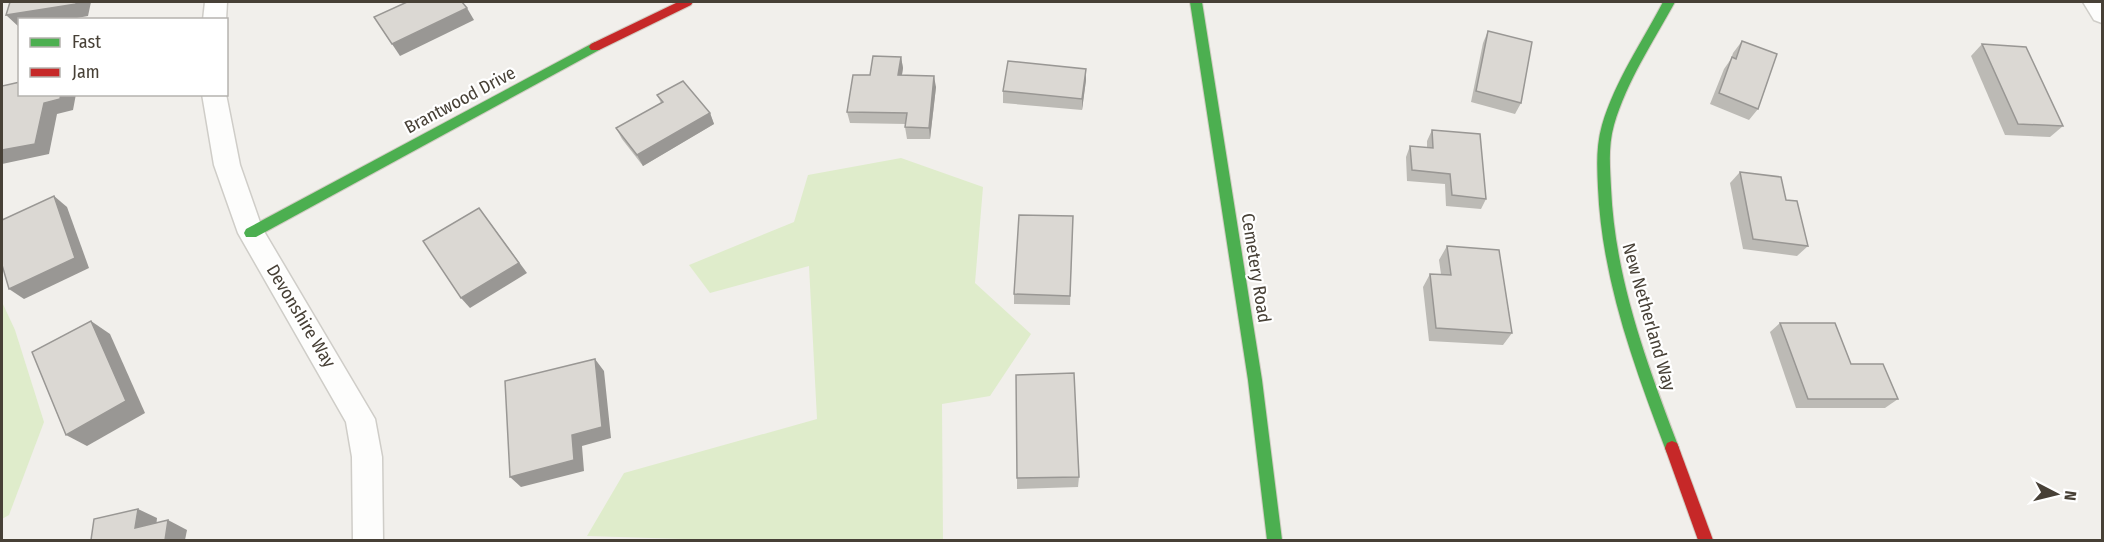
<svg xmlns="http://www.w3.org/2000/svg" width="2104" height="542" viewBox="0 0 2104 542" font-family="'Fira Sans Condensed',sans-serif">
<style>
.green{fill:#dfeccb}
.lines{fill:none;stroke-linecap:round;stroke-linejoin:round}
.street-casing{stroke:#cfcdc8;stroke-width:3}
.fast-casing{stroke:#d1ccc2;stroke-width:2}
.jam-casing{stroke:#d1ccc2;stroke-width:2}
.street{fill:#fdfdfc;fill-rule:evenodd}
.fast{fill:#4caf50;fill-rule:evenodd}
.jam{fill:#c62828;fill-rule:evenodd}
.wall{fill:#bcbab5}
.shaded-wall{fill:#999794}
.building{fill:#dbd8d3;stroke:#999794;stroke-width:1.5}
.labels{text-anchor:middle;stroke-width:4.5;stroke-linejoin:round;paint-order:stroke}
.street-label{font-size:18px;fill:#474036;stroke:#fff}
</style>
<rect width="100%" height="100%" fill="#f1efeb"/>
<g class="green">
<polygon points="901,158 983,187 975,283 1031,334 990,396 942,404 943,540 716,540 587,536 624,473 817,419 809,266 710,293 689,265 794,222 808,175"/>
<polygon points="2,302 15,330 44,422 9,515 2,519"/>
</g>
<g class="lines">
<g class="street-casing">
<g id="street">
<polygon points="205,2 227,2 226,20 203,20"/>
<polygon points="2083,2 2102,2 2102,23 2094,20"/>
<polygon points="202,94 226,94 240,165 262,228 375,419 382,457 383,540 353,540 352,457 346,422 238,233 214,165"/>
</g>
</g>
<g class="fast-casing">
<g id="fast">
<polygon points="1190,2 1202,2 1262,380 1282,540 1267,540 1248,380"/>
<path d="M1663 2H1675C1653 42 1627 81 1614 125 1608 146 1610 167 1611 188 1615 279 1647 364 1679 448L1677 453 1672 455 1667 453 1665 448C1633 363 1602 279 1598 188 1597 166 1596 146 1602 125 1615 81 1642 42 1663 2Z"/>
<polygon points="595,42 599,44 601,47 599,50 256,237 246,237 244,233 246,229"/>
</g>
</g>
<g class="jam-casing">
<g id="jam">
<polygon points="678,2 693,2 691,5 599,50 591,50 589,47 591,44"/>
<polygon points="1672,441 1677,443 1679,448 1713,540 1698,540 1665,448 1667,443"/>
</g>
</g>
<use href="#street" class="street"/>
<use href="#fast" class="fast"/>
<use href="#jam" class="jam"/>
</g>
<g class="wall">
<polygon points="1488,31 1521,103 1515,114 1471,102 1483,43"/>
<polygon points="1742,41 1758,109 1749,120 1710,104 1724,69 1731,59 1733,53"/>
<polygon points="1982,44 2063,126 2050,137 2005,135 1971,56"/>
<polygon points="901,57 903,68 902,75 936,87 930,139 907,139 905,127 906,124 850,123 847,112 870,75"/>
<polygon points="1086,69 1086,80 1082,110 1003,103 1003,91"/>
<polygon points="657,95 710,113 714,124 643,166 622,139 616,128 661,103"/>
<polygon points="1432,130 1486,199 1481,209 1446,206 1445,184 1407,181 1406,157 1410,146 1427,148 1427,141"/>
<polygon points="1740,172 1786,200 1808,246 1797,256 1743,249 1730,183"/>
<polygon points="1073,216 1070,305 1014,304 1014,294"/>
<polygon points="1447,246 1512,333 1503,345 1429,341 1423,287 1430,274 1441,274 1439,260"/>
<polygon points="1780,323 1851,364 1898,399 1885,408 1796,408 1770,332"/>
<polygon points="1079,477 1078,487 1017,489 1017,478"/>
</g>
<g class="shaded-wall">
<polygon points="76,2 91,2 88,16 66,20 20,20 19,27 6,15"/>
<polygon points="467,8 474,20 400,56 392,44"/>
<polygon points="901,57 903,68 900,86 898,75"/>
<polygon points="1086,69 1086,80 1082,110 1082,99"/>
<polygon points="934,76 936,87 930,139 929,128"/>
<polygon points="61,94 76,94 73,110 57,114 49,154 2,164 2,150 44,103"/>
<polygon points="710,113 714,124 643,166 637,155"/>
<polygon points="54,196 67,207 89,268 24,299 9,289"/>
<polygon points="479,208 527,273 470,308 461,298"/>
<polygon points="91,321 110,334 145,413 87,446 66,435"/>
<polygon points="595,359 604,371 611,438 582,446 584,471 521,487 510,477 572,435"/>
<polygon points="138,509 157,518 155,538 135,528"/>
<polygon points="168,520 187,530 185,540 165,540"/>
</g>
<g class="building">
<polygon points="10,2 76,2 76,4 6,15"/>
<polygon points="407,2 462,2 467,8 392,44 374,17"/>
<polygon points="1488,31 1532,42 1521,103 1476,91"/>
<polygon points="1742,41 1777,54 1758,109 1719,93 1732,57 1736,59"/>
<polygon points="1982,44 2026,47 2063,126 2018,124"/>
<polygon points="873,56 901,57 898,75 934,76 929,128 905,127 907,113 847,112 853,75 870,75"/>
<polygon points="1008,61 1086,69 1082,99 1003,91"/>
<polygon points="683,81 710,113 637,155 616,128 663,102 657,95"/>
<polygon points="20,82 20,94 61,94 60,99 44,103 35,144 2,150 2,86"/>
<polygon points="1432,130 1480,134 1486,199 1452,195 1450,174 1412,170 1410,146 1433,148"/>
<polygon points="1740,172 1781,177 1786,200 1797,201 1808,246 1753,239"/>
<polygon points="54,196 75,258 9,289 2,265 2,220"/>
<polygon points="479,208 519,263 461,298 423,241"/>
<polygon points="1019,215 1073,216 1070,296 1014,294"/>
<polygon points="1447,246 1499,250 1512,333 1436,328 1430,274 1451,275"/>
<polygon points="91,321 126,401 66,435 32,352"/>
<polygon points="1780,323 1835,323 1851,364 1883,364 1898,399 1808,399"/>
<polygon points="595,359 602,427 572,435 574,460 510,477 505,381"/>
<polygon points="1074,373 1079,477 1017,478 1016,375"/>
<polygon points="138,509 135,528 168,520 165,540 91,540 94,519"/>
</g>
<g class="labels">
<g class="street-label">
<text transform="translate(460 100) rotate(-28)" y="6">Brantwood Drive</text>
<text transform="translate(1256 268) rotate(81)" y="6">Cemetery Road</text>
<text transform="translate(301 316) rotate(59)" y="6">Devonshire Way</text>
<text transform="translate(1649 317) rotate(74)" y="6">New Netherland Way</text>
</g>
</g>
<rect width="2104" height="542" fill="none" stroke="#474036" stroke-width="6"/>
<rect x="18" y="18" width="210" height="78" fill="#ffffff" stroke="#b5b3af" stroke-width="1.5"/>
<rect x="30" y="38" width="30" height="9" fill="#4caf50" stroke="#b5b3af" stroke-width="1.5"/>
<text x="72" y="48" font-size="18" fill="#474036">Fast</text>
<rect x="30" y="68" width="30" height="9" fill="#c62828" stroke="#b5b3af" stroke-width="1.5"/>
<text x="72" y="78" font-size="18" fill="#474036">Jam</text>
<g transform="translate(2056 494) rotate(97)" stroke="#ffffff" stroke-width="4.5" paint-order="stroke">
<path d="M0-4.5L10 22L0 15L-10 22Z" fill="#474036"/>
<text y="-9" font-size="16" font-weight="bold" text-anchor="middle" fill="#474036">N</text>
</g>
</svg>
